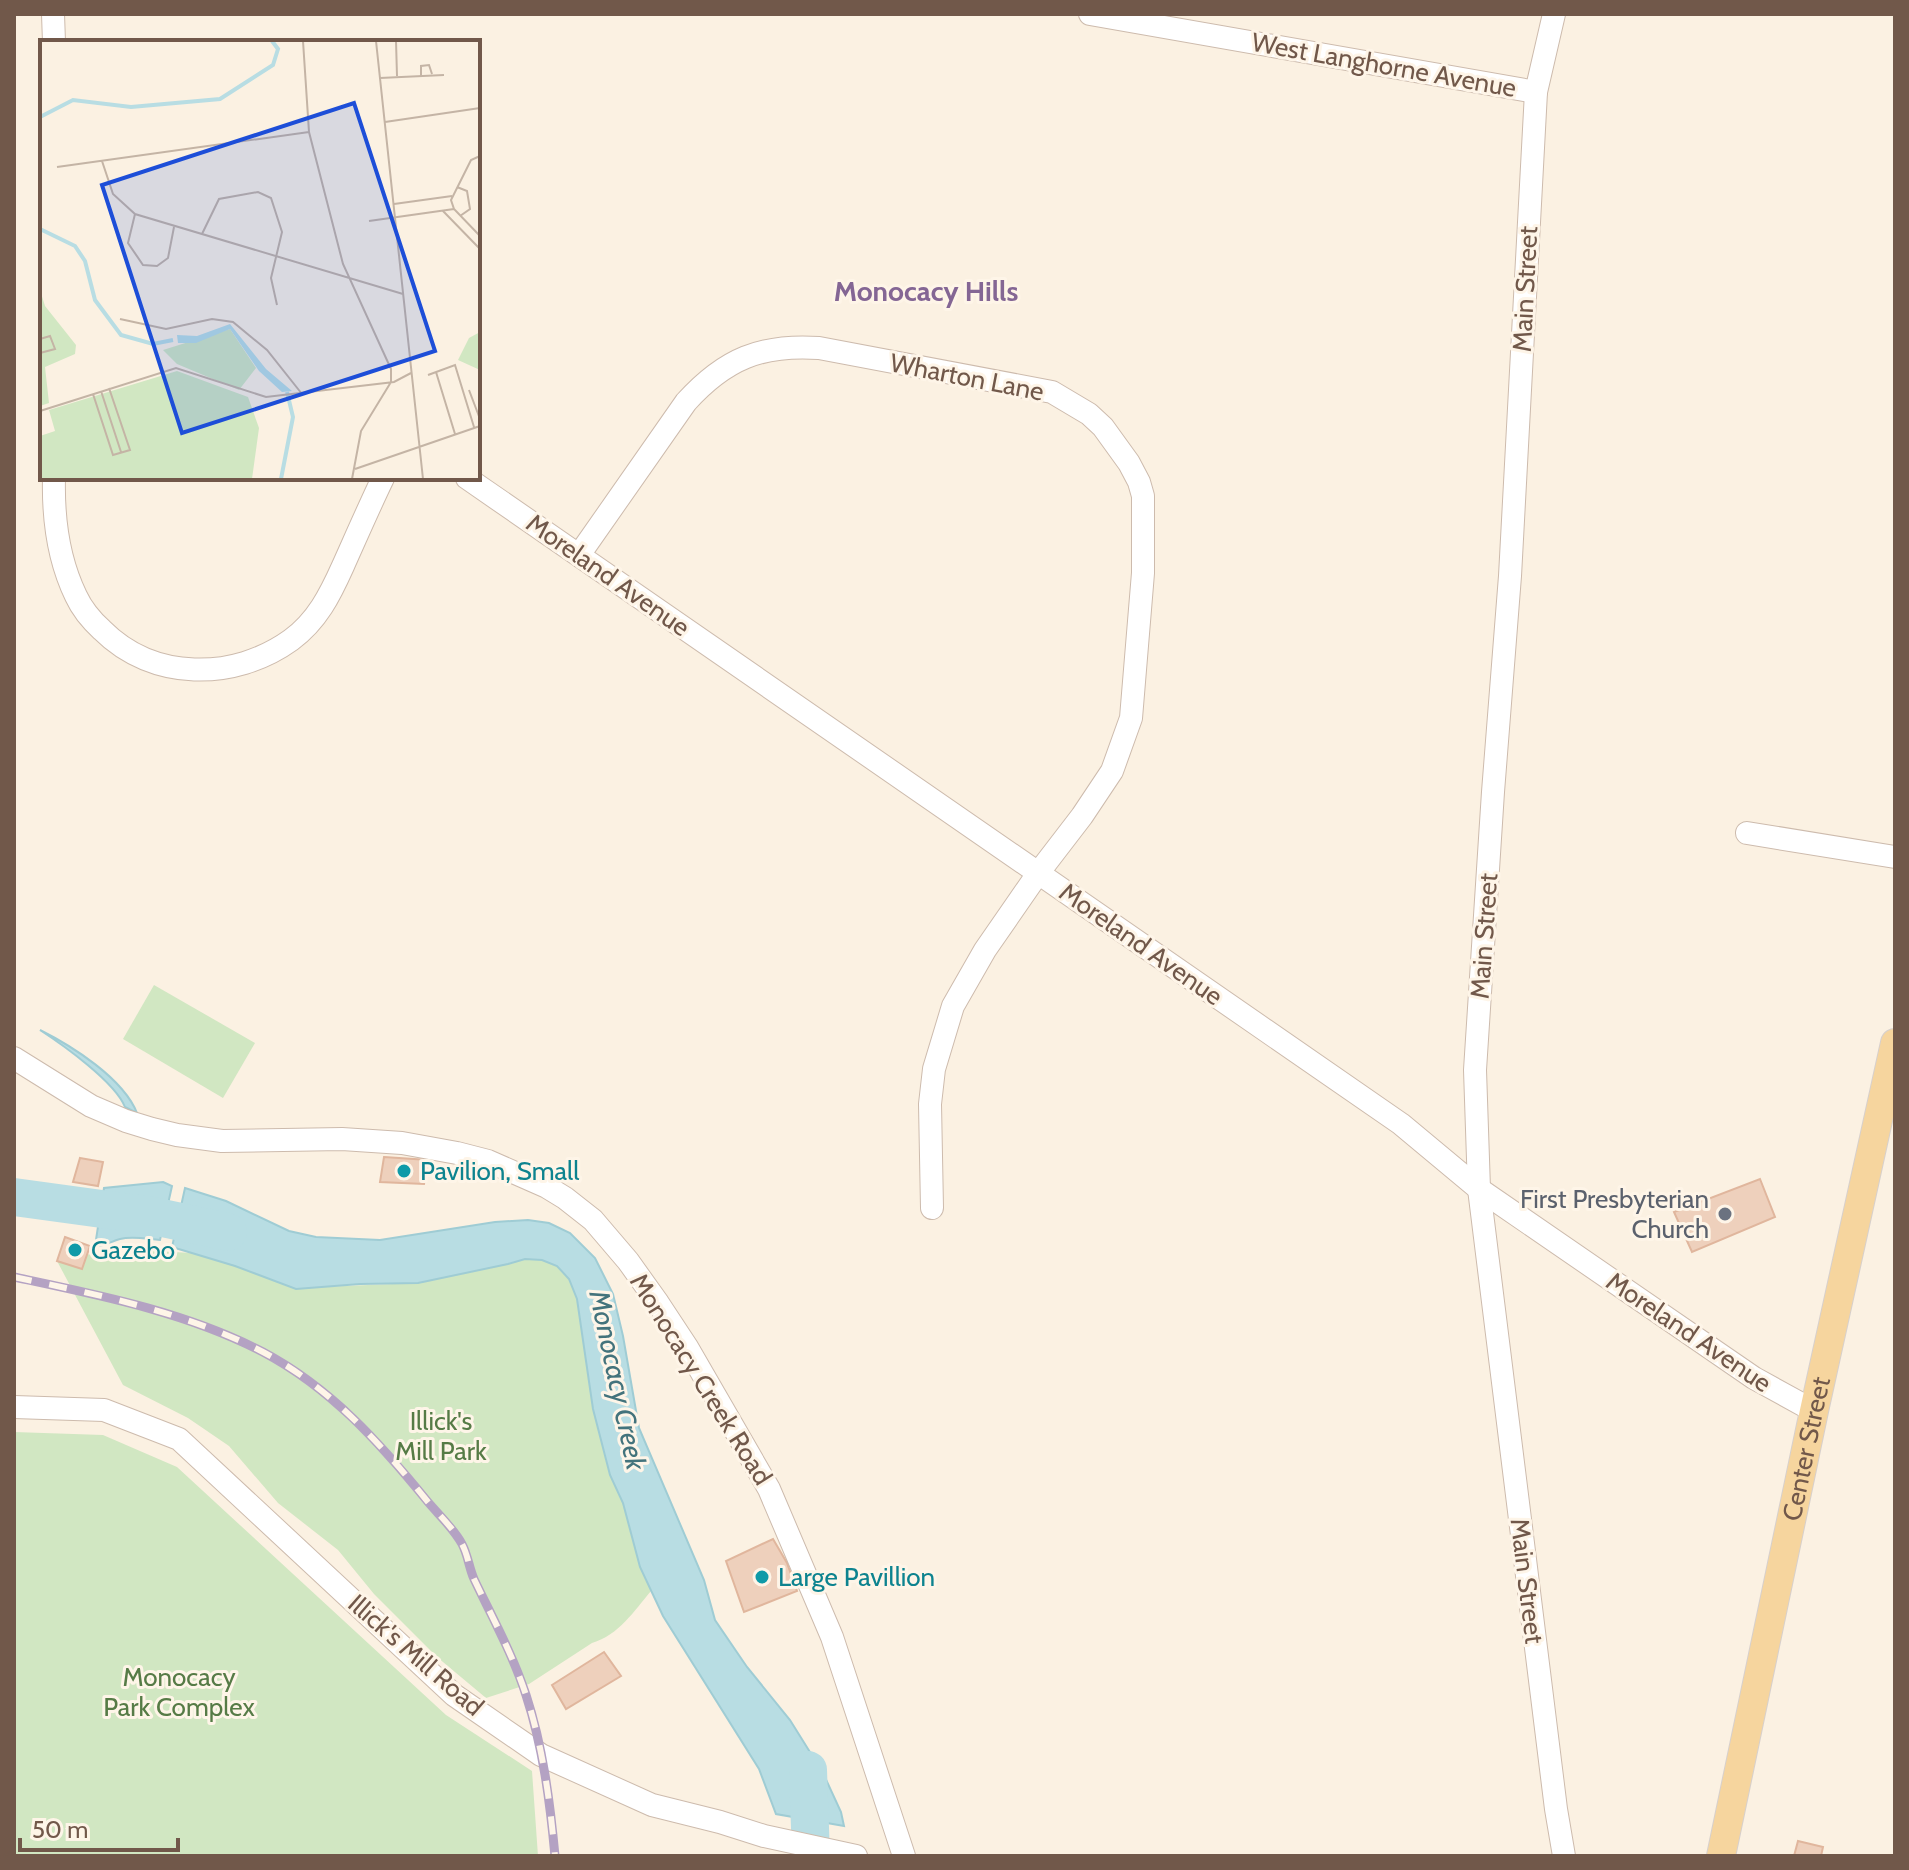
<svg xmlns="http://www.w3.org/2000/svg" width="1909" height="1870" viewBox="0 0 1909 1870" font-family="Cabin,sans-serif">
<style>
.green{fill:#d1e7c2}
.water{fill:#b8dde3;stroke:#9fccd4;stroke-width:2}
.lines{fill:none;stroke-linecap:round;stroke-linejoin:round}
.river{stroke:#b8dde3;stroke-width:38}
.building{fill:#eed0bc;stroke:#e0b69d;stroke-width:2}
.minor-casing{stroke:#cdbbad;stroke-width:24}
.major-casing{stroke:#d7d0cc;stroke-width:30}
.minor{stroke:#fff;stroke-width:22}
.major{stroke:#f6d59e;stroke-width:28}
.rail-casing{stroke:#b4a2c3;stroke-width:9}
.rail{stroke:#fef5e8;stroke-width:6;stroke-dasharray:18;stroke-linecap:butt}
.culture-dot{fill:#0f9aa8;stroke:#fef5e8;stroke-width:3}
.worship-dot{fill:#6b7280;stroke:#fef5e8;stroke-width:3}
.labels{text-anchor:middle;stroke-width:6;stroke-linejoin:round;paint-order:stroke}
.street-label{font-size:26px;fill:#71584a;stroke:#fef5e8}
.culture-label{font-size:26px;fill:#0d838f;stroke:#fef5e8;text-anchor:start}
.worship-label{font-size:26px;fill:#5b616d;stroke:#fef5e8;text-anchor:end}
.park-label{font-size:26px;fill:#567b46;stroke:#fef5e8}
.neighbourhood-label{font-size:28px;font-weight:bold;fill:#846694;stroke:#fef5e8}
.water-label{font-size:28px;font-style:italic;fill:#43737c;stroke:#fef5e8}
.inset-river{fill:none;stroke:#b8dde3;stroke-width:4}
.inset-road{fill:none;stroke:#c4b4a5;stroke-width:2}
.view{fill:#1d4ed8;fill-opacity:0.15;stroke:#1d4ed8;stroke-width:4}
.inset-edge{fill:none;stroke:#71584a;stroke-width:4}
</style>
<rect width="100%" height="100%" fill="#fbf1e2"/>
<g class="green">
<polygon points="154,985 255,1043 223,1098 123,1039"/>
<path d="M136 1250 192 1253 235 1266 293 1288 418 1283 508 1264 525 1259 542 1260 557 1266 569 1279 577 1299 590 1390 606 1461 623 1503 638 1560 651 1591C634 1611 619 1635 592 1643L529 1684 486 1698 437 1657 374 1594 338 1550 278 1503 229 1446 188 1418 123 1385 57 1261 82 1269 87 1254 121 1261Z"/>
<polygon points="14,1432 103,1435 177,1467 446,1715 532,1771 538,1856 14,1856"/>
</g>
<g class="water">
<path d="M40 1030C72 1046 123 1078 137 1113L125 1107C115 1082 63 1045 40 1030Z"/>
<path d="M163 1182 172 1186 160 1240C147 1239 133 1236 120 1239 111 1241 105 1247 95 1246L104 1188Z"/>
<polygon points="185,1188 226,1201 289,1231 316,1237 380,1240 495,1222 528,1220 549,1223 570,1233 595,1258 613,1294 623,1336 639,1428 704,1580 715,1620 747,1667 790,1720 823,1773 841,1812 844,1826 776,1814 759,1769 663,1616 640,1567 623,1503 610,1475 593,1409 577,1299 569,1279 557,1266 542,1260 525,1259 508,1264 418,1283 360,1284 296,1289 235,1266 172,1247"/>
</g>
<g class="lines">
<g class="river">
<polyline points="14,1197 153,1216 228,1232"/>
<polyline points="808,1770 811,1856"/>
</g>
</g>
<g class="building">
<polygon points="384,1157 428,1160 424,1184 380,1182"/>
<polygon points="80,1158 103,1162 98,1186 73,1182"/>
<polygon points="1760,1179 1775,1217 1692,1252 1674,1212"/>
<polygon points="65,1237 90,1246 82,1269 57,1261"/>
<polygon points="773,1539 787,1563 797,1591 744,1612 726,1561"/>
<polygon points="604,1652 621,1676 566,1709 552,1685"/>
<polygon points="1798,1841 1823,1847 1821,1856 1794,1856"/>
</g>
<g class="lines">
<g class="minor-casing">
<g id="minor">
<polyline points="53,14 54,42"/>
<polyline points="1090,14 1536,92"/>
<polyline points="1554,14 1536,92 1510,576 1493,792 1475,1070 1479,1189 1556,1809 1564,1856"/>
<path d="M54 478C53 519 58 559 76 596 82 609 91 620 102 630 153 681 234 681 291 640 317 621 330 595 343 566 356 537 369 507 383 478"/>
<polyline points="467,478 1401,1124 1479,1189 1754,1378 1814,1411"/>
<path d="M579 555 686 402C725 359 761 344 819 348L1052 392 1089 414 1103 427 1129 463 1139 482 1143 496V573L1131 718 1112 771 1082 816 1039 872 985 950 953 1006 934 1069 930 1104 932 1208"/>
<polyline points="1747,833 1895,857"/>
<polyline points="14,1058 91,1106 126,1121 152,1129 177,1135 222,1141 342,1139 402,1143 457,1153 488,1161 547,1187 565,1198 593,1220 628,1261 658,1303 687,1347 769,1489 832,1637 904,1856"/>
<polyline points="14,1407 104,1410 179,1439 454,1695 541,1755 652,1805 720,1822 764,1836 856,1856"/>
</g>
</g>
<g class="major-casing">
<g id="major">
<path id="s1" d="M1721 1856 1814 1411 1895 1043"/>
</g>
</g>
<use href="#minor" class="minor"/>
<use href="#major" class="major"/>
<g class="rail-casing">
<path id="rail" d="M14 1277C99 1295 186 1312 263 1352 331 1388 380 1443 428 1502 439 1515 454 1529 462 1544 468 1555 469 1568 474 1579 492 1617 513 1655 526 1695 543 1747 550 1802 555 1856"/>
</g>
<use href="#rail" class="rail"/>
</g>
<g class="culture-dot">
<circle cx="404" cy="1171" r="8"/>
<circle cx="75" cy="1250" r="8"/>
<circle cx="762" cy="1577" r="8"/>
</g>
<circle class="worship-dot" cx="1725" cy="1214" r="8"/>
<g class="labels">
<g class="street-label">
<text transform="translate(1384 65) rotate(10)" y="9">West Langhorne Avenue</text>
<text transform="translate(1525 289) rotate(-87)" y="9">Main Street</text>
<text transform="translate(967 377) rotate(11)" y="9">Wharton Lane</text>
<text transform="translate(608 575) rotate(35)" y="9">Moreland Avenue</text>
<text transform="translate(1484 936) rotate(-86)" y="9">Main Street</text>
<text transform="translate(1141 944) rotate(35)" y="9">Moreland Avenue</text>
<text transform="translate(1689 1332) rotate(34)" y="9">Moreland Avenue</text>
<text transform="translate(701 1379) rotate(58)" y="9">Monocacy Creek Road</text>
<text dy="9" stroke="none"><textPath href="#s1" startOffset="416">Center Street</textPath></text>
<text transform="translate(1527 1581) rotate(83)" y="9">Main Street</text>
<text transform="translate(416 1655) rotate(41)" y="9">Illick's Mill Road</text>
</g>
<g class="culture-label">
<text x="420" y="1180">Pavilion, Small</text>
<text x="91" y="1259">Gazebo</text>
<text x="778" y="1586">Large Pavillion</text>
</g>
<g class="worship-label">
<text x="1709" y="1208">First Presbyterian<tspan x="1709" dy="30">Church</tspan></text>
</g>
<g class="park-label">
<text x="441" y="1430">Illick's<tspan x="441" dy="30">Mill Park</tspan></text>
<text x="179" y="1686">Monocacy<tspan x="179" dy="30">Park Complex</tspan></text>
</g>
<g class="neighbourhood-label">
<text x="926" y="301">Monocacy Hills</text>
</g>
<g class="water-label">
<text transform="translate(618 1380) rotate(78)" y="10">Monocacy Creek</text>
</g>
</g>
<g transform="translate(40 40)">
<rect width="440" height="440" fill="#fbf1e2"/>
<path d="M0 250 5 266 36 305 35 314 5 327 9 363 0 366ZM190 289 216 328 199 350 137 324 123 310ZM440 292V330L418 320 429 298ZM137 331 208 357 219 388 212 439H0V396L15 391 9 370Z" fill="#d1e7c2"/>
<path d="M190 284 226 329 252 351 242 352 219 331 190 289 156 303H138L137 295 157 296Z" fill="#b8dde3"/>
<path class="inset-river" d="M0 77 33 60 91 67 180 59 233 25 238 9 232 1M0 189 35 206 45 221 55 260 81 295 113 304 133 300M241 439 253 377 247 352"/>
<path class="inset-road" d="M263 1 269 92 303 224 351 329V342L321 391 312 439M336 1 383 439M356 1 357 36M381 36V26L389 25 392 34M340 38 404 35M345 82 440 68M440 116 431 120 411 160 414 169 440 196M62 121 73 154 95 174 363 254M17 127 269 92M417 147 427 151 430 169 420 176M354 164 412 156M403 171 440 209M95 174 88 203 103 225 117 226 128 218 134 187M329 181 414 169M162 194 179 159 218 152 231 158 242 192 231 238 237 265M80 279 126 289 172 279 193 282 227 310 262 354M0 299 10 296 15 309 0 313M396 332 415 394M388 335 415 325 434 387M429 350 440 379M61 351 81 412M53 354 73 415 90 410 69 348M0 371 136 328 226 357 354 342 371 333M315 429 440 386"/>
<path class="view" d="M314 63 395 311 142 393 62 145Z"/>
<rect width="440" height="440" class="inset-edge"/>
</g>
<rect width="1909" height="1870" fill="none" stroke="#71584a" stroke-width="32"/>
<path d="M20 1838v12h158v-12" fill="none" stroke="#71584a" stroke-width="4"/>
<text x="32" y="1838" font-size="24" fill="#71584a" stroke="#fef5e8" stroke-width="6" paint-order="stroke">50 m</text>
</svg>
